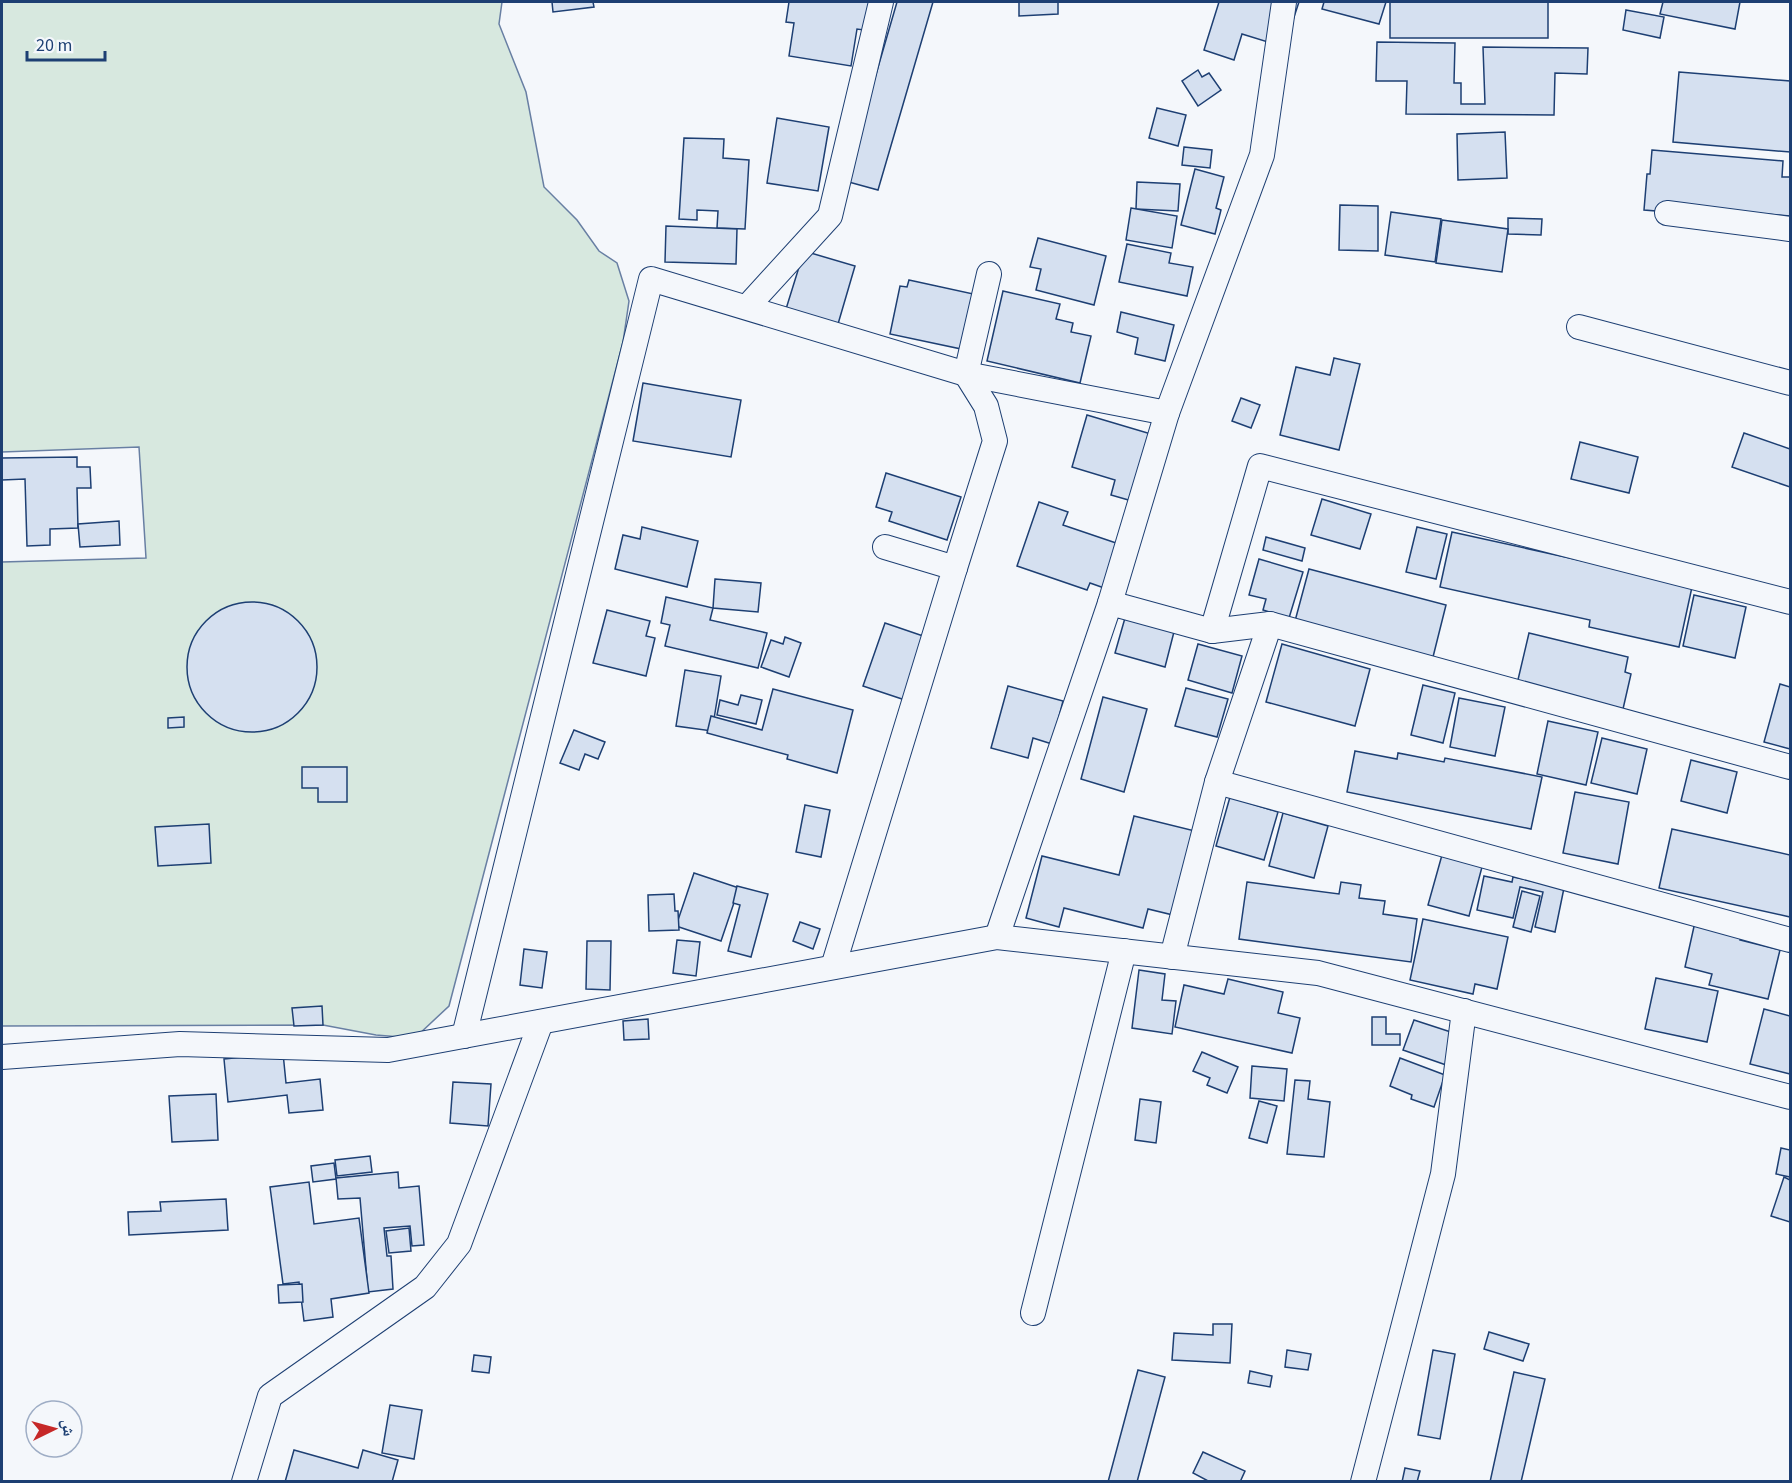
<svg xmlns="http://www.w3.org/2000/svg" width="1792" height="1483" viewBox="0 0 1792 1483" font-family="'Source Sans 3','Noto Naskh Arabic',sans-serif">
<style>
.green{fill:#d7e8df;stroke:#687fa3;stroke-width:1.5}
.building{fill:#d5e0f0;stroke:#1d3f73;stroke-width:1.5}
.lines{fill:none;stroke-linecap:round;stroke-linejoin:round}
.street-casing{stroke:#1d3f73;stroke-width:26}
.street{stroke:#f4f7fb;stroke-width:24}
</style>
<rect width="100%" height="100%" fill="#f4f7fb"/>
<polygon class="green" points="2,2 502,2 499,24 526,92 544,187 577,220 599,251 617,263 629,301 623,342 449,1006 417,1036 400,1037 376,1035 323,1025 2,1026 2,562 146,558 139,447 2,452"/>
<g class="building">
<polygon points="552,2 593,2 594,7 553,12"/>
<polygon points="789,2 875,2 871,31 857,29 851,66 789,56 794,23 786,22"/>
<polygon points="897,2 933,2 878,190 845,181"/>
<polygon points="1019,2 1058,2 1058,14 1019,16"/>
<polygon points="1219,2 1299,2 1284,47 1242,34 1234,60 1204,50"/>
<polygon points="1324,2 1386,2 1379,24 1322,9"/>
<rect x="1390" y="2" width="158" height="36"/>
<polygon points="1663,2 1740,2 1735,29 1660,14"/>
<polygon points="1626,10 1664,17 1660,38 1623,30"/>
<polygon points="1377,42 1455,43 1454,83 1461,83 1461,104 1485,104 1483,47 1588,48 1587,74 1555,73 1554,115 1406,114 1407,81 1376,81"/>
<polygon points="1198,70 1202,77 1209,73 1221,90 1198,106 1182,81"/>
<polygon points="1679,72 1790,81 1790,152 1673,142"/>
<polygon points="1157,108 1186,115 1178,146 1149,138"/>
<polygon points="777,118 829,127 818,191 767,183"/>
<polygon points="1505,132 1507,178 1458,180 1457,134"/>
<polygon points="684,138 724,139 723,158 749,160 745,229 717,228 718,211 697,210 697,220 679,219"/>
<polygon points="1184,147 1212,150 1210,168 1182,165"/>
<polygon points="1652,150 1783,161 1782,177 1790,177 1790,216 1719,210 1718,216 1644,210 1647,174 1650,174"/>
<polygon points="1195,169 1224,177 1216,208 1221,210 1215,234 1181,225"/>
<polygon points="1137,182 1180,184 1178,211 1136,209"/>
<polygon points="1340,205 1378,206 1378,251 1339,250"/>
<polygon points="1131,208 1177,216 1172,248 1126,240"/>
<polygon points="1391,212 1441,219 1435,262 1385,255"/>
<polygon points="1508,218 1542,219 1541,235 1508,234"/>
<polygon points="1442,220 1508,229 1502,272 1436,263"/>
<polygon points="666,226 737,229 736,264 665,262"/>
<polygon points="1038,238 1106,256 1094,305 1036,290 1041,269 1030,267"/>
<polygon points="1127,244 1171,253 1169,263 1193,267 1187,296 1119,282"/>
<polygon points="804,251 855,266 838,324 786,309"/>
<polygon points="909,280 978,295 966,350 890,334 900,286 907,287"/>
<polygon points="1003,291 1060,304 1056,319 1073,323 1071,332 1091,336 1080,383 987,361"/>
<polygon points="1121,312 1174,325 1165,361 1135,354 1138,338 1117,332"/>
<polygon points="1334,358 1360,364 1339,450 1280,435 1296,367 1330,375"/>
<polygon points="643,383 741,400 731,457 633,441"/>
<polygon points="1241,398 1260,405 1251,428 1232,421"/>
<polygon points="1087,415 1151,434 1132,501 1111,495 1115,480 1072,467"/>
<polygon points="1744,433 1790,449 1790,487 1732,467"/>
<polygon points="1580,442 1638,457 1629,493 1571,479"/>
<polygon points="77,457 77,467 90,467 91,488 77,488 78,528 50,529 50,545 27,546 25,479 2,480 2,458"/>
<polygon points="886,473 961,497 947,540 889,521 892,512 876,507"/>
<polygon points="1322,499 1371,514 1360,549 1311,535"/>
<polygon points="1039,502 1068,512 1063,525 1122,545 1107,589 1090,583 1087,590 1017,566"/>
<polygon points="119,521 120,545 80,547 78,524"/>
<polygon points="642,527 698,541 687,587 615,569 623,535 640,539"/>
<polygon points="1417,527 1447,534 1436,579 1406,572"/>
<polygon points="1452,532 1656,577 1692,587 1679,647 1589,627 1590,620 1440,587"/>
<polygon points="1266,537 1305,548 1302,561 1263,550"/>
<polygon points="1259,559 1303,572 1289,618 1263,610 1266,599 1249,595"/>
<polygon points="1309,569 1446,605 1433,657 1295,621"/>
<polygon points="715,579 761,583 758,612 713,608"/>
<polygon points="1694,595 1746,607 1735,658 1683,646"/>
<polygon points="666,597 713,608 710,620 767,633 758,668 665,646 670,625 661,623"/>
<circle cx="252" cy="667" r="65"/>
<polygon points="607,610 650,621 646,636 655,638 646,676 593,663"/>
<polygon points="1127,611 1176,624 1165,667 1115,653"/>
<polygon points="885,623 929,638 908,701 863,686"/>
<polygon points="1529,633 1628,657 1625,672 1631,674 1623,709 1517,684"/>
<polygon points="785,637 801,643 789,677 761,667 771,640 783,644"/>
<polygon points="1198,644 1242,656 1232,693 1188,680"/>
<polygon points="1282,644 1370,669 1355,726 1266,702"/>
<polygon points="685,670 721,676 712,731 676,726"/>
<polygon points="1780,684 1790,687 1790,749 1764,742"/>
<polygon points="1423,685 1455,693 1443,743 1411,735"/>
<polygon points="1008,686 1063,701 1052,744 1033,738 1028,758 991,748"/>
<polygon points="1186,688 1228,699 1217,737 1175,726"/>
<polygon points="773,689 853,710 837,773 787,759 788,755 707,733 711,716 762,730"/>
<polygon points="741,695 762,700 756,724 717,715 720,700 738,705"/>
<polygon points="1103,697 1147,709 1124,792 1081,779"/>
<polygon points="1459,698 1505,707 1495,756 1450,747"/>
<polygon points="184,717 184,727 168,728 168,718"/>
<polygon points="1548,721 1598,732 1586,785 1537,774"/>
<polygon points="574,730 605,742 598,759 585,754 579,770 560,763"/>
<polygon points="1602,738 1647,749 1637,794 1591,783"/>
<polygon points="1355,751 1397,759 1398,753 1444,762 1445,758 1542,777 1531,829 1347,792"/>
<polygon points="1691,760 1737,772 1727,813 1681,801"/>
<polygon points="302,767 347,767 347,802 318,802 318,788 302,788"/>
<polygon points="1575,792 1629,802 1618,864 1563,853"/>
<polygon points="1230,797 1278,812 1264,860 1216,846"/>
<polygon points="805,805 830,810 821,857 796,852"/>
<polygon points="1283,813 1328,826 1314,878 1269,866"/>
<polygon points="1134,816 1195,831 1173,915 1148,909 1143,928 1064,908 1059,927 1026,918 1042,856 1119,875"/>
<polygon points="209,824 211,863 158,866 155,827"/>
<polygon points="1672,829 1790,855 1790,917 1659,888"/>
<polygon points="1442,855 1482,867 1469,916 1428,905"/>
<polygon points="694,873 739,888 721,941 676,926"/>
<polygon points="1484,876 1512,882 1513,877 1564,888 1555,932 1535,927 1543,892 1520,887 1513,918 1477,910"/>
<polygon points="1247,882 1339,894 1341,882 1361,885 1359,898 1385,901 1383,914 1417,919 1411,962 1239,939"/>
<polygon points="737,886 768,894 751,957 728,951 740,905 733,903"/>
<polygon points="1522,891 1540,896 1531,932 1513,927"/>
<polygon points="674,894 675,911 678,911 679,930 649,931 648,895"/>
<polygon points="1423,919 1508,937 1497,989 1475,984 1473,994 1410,980"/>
<polygon points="800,922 820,929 813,949 793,941"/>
<polygon points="1695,922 1742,933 1740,940 1780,950 1768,999 1709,985 1712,974 1685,967"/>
<polygon points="677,940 700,942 696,976 673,973"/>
<polygon points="587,941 611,941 610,990 586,989"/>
<polygon points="524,949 547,952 542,988 520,985"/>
<polygon points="1139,970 1165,974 1162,1000 1176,1001 1172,1034 1132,1028"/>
<polygon points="1656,978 1718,991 1707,1042 1645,1029"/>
<polygon points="1228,979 1283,992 1278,1013 1300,1018 1292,1053 1175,1027 1184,985 1224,994"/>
<polygon points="322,1006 323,1025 294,1026 292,1008"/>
<polygon points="1764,1009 1790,1016 1790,1074 1750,1064"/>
<polygon points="1372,1017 1386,1017 1386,1034 1400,1034 1400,1045 1372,1045"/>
<polygon points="648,1019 649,1039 624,1040 623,1021"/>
<polygon points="1414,1020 1460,1035 1449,1066 1403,1050"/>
<polygon points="1202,1052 1238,1067 1227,1093 1207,1085 1210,1078 1193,1071"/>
<polygon points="283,1053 286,1083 320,1079 323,1110 289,1113 287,1095 228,1102 224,1059"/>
<polygon points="1400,1058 1445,1075 1434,1107 1411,1099 1412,1095 1390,1086"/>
<polygon points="1252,1066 1287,1069 1284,1101 1250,1098"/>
<polygon points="1295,1080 1310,1081 1308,1099 1330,1102 1324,1157 1287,1154"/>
<polygon points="453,1082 491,1084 488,1126 450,1123"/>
<polygon points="216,1094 218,1140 172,1142 169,1096"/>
<polygon points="1140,1099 1161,1102 1156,1143 1135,1140"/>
<polygon points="1259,1101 1277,1106 1267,1143 1249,1138"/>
<polygon points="1781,1148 1790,1150 1790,1177 1776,1174"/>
<polygon points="370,1156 372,1172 337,1176 335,1160"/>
<polygon points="334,1163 336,1179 313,1182 311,1166"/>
<polygon points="398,1172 399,1188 419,1186 424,1245 412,1246 410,1226 384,1228 387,1256 391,1256 393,1289 368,1292 360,1198 338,1199 336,1178"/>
<polygon points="1784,1177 1790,1180 1790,1222 1771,1216"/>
<polygon points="309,1182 314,1224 359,1218 369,1293 331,1299 333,1317 304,1321 299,1282 283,1284 270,1187"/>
<polygon points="226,1199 228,1230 129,1235 128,1212 161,1211 160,1202"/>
<polygon points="409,1228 411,1251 389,1253 386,1231"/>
<polygon points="302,1284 303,1302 279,1303 278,1285"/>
<polygon points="1213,1324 1232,1324 1230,1363 1172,1360 1174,1333 1213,1335"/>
<polygon points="1489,1332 1529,1344 1523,1361 1484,1349"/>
<polygon points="1287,1350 1311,1354 1308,1370 1285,1367"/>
<polygon points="1433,1350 1455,1354 1440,1439 1418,1435"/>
<polygon points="474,1355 491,1357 489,1373 472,1371"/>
<polygon points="1138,1370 1165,1377 1137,1482 1108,1482"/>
<polygon points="1250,1371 1272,1376 1270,1387 1248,1383"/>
<polygon points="1514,1372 1545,1379 1521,1482 1490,1482"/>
<polygon points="390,1405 422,1410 414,1459 382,1453"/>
<polygon points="294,1450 358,1468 363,1450 398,1460 392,1482 285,1482"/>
<polygon points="1203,1452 1245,1471 1240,1482 1210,1482 1193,1473"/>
<polygon points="1405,1468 1420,1471 1417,1482 1402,1482"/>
</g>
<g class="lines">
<g class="street-casing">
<g id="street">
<polyline points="1667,213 1790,229"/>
<polyline points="747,307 830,216 881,2"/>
<polyline points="1579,327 1790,383"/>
<polyline points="955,568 995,441 986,406 966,374 989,274"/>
<polyline points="1110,603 1167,413"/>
<polyline points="1270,624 1217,782 1790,940"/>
<polyline points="1212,631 1260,466 1790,602"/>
<polyline points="997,937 1110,603 1212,631 1270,624 1790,767"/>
<polyline points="1172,957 1217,782"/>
<polyline points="833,967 955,568 885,547"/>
<polyline points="464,1036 651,279 966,374 1167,413 1262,155 1284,2"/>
<polyline points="2,1057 180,1044 388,1050 997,937 1318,973 1790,1097"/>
<polyline points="1033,1313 1124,951"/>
<polyline points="244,1482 270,1396 425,1287 459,1244 541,1022"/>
<polyline points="1363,1482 1443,1174 1464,1011"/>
</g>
</g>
<use href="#street" class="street"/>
</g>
<rect width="1792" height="1483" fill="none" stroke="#1d3f73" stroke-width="6"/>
<g transform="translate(54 1429) rotate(85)"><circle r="28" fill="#f4f7fb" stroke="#9eadc5" stroke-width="1.5"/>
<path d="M0-4.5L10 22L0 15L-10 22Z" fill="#c62828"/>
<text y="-9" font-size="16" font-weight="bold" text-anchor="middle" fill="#1d3f73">ش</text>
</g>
<path d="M27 51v9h78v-9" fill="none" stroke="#1d3f73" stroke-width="3"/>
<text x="36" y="51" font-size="18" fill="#1d3f73" stroke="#f4f7fb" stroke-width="4.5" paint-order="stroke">20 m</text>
</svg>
